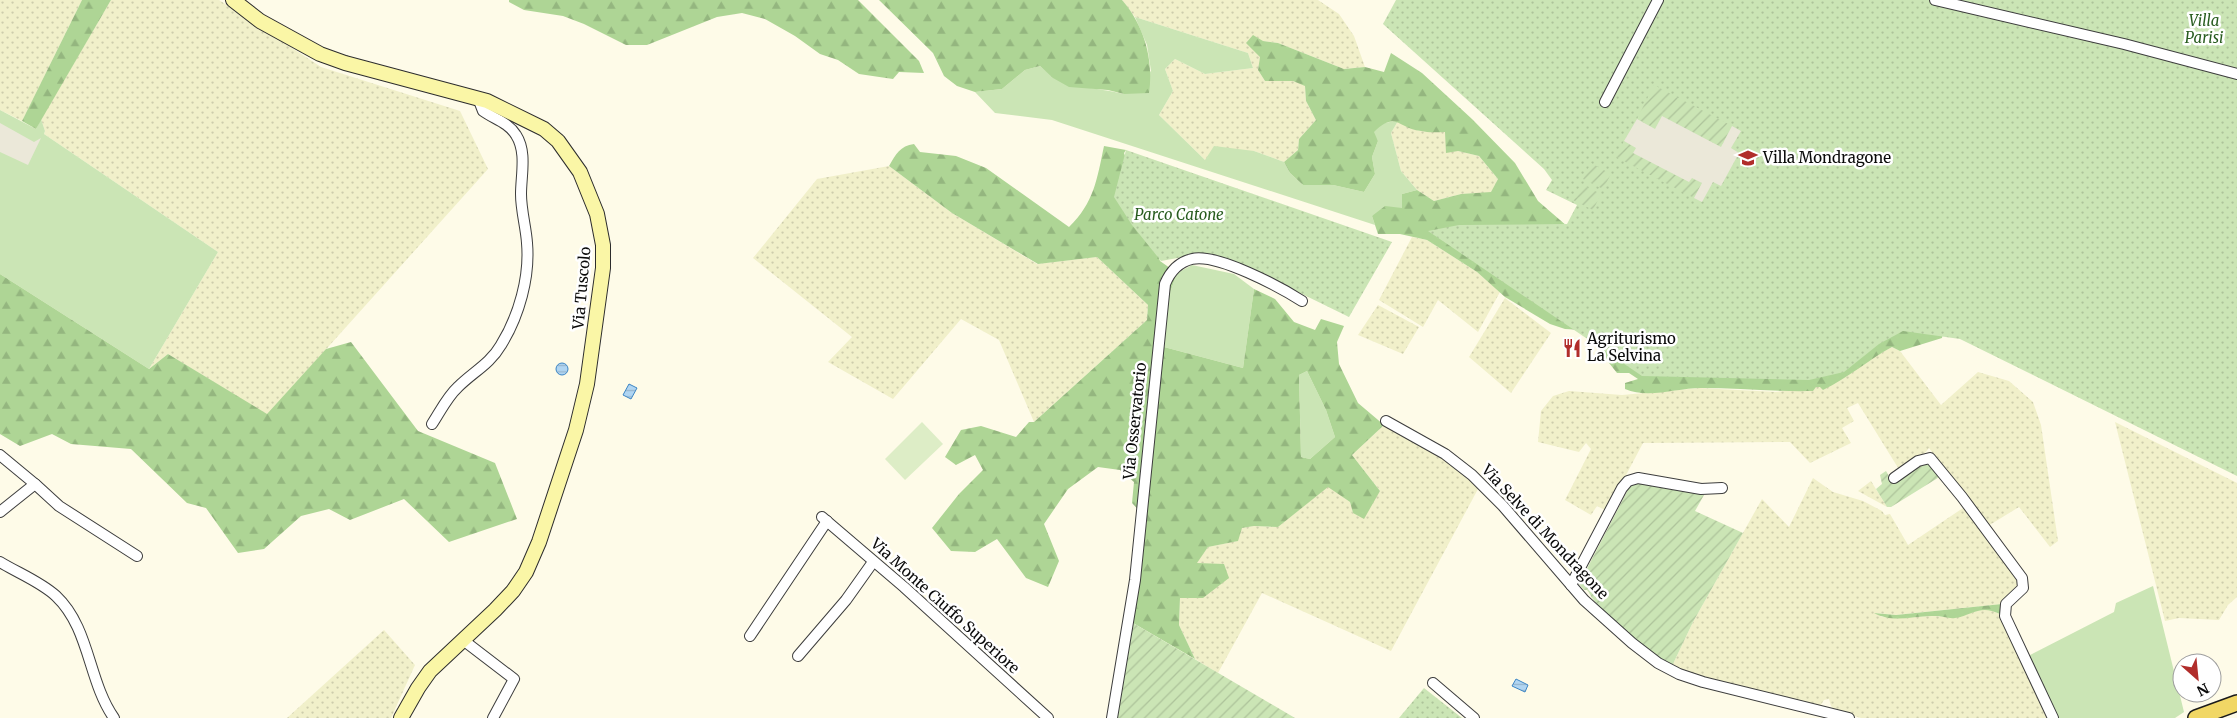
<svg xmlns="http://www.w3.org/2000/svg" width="2237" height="718" viewBox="0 0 2237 718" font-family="Merriweather,serif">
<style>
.farmland{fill:url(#farmland-dots)}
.grass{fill:#cbe5b5}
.forest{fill:url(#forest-firs);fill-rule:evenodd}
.park{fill:url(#park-dots)}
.garden{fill:url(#garden-furrows)}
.pitch{fill:#ddedc6}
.plaza{fill:#ebe8d9}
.water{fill:url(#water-rules);stroke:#3b85c5}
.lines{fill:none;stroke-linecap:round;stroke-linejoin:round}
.street-casing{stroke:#3d3d3d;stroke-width:12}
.secondary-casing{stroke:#2c2c2c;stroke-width:16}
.primary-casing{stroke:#1b1b1b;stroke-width:18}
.street{stroke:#fff;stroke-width:10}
.secondary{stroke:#faf6a6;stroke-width:14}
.primary{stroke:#f1d765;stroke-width:15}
.labels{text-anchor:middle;stroke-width:5;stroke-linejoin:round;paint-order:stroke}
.park-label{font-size:15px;font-style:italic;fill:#285c1f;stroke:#fff}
.poi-label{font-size:15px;fill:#0a0a0a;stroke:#fff;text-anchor:start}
.street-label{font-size:15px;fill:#0a0a0a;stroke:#fff}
</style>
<defs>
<pattern id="farmland-dots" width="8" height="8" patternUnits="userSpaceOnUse" patternTransform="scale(1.25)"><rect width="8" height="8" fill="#f1f0ca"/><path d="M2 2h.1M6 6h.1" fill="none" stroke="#cdccac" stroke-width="1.8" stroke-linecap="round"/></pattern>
<pattern id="forest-firs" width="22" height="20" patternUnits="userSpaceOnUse" patternTransform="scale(1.25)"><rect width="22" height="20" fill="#aed595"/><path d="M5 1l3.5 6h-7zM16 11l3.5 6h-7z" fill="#94b67f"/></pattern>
<pattern id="park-dots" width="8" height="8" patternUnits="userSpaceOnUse" patternTransform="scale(1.25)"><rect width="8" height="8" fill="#cbe5b5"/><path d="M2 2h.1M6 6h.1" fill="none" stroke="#adc39a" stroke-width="1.8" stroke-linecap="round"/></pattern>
<pattern id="garden-furrows" width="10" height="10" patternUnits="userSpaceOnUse" patternTransform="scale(1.25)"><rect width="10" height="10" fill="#cbe5b5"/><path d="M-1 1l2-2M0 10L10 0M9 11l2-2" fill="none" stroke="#adc39a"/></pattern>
<pattern id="water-rules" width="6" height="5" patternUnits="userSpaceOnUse" patternTransform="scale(1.25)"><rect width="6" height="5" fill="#b0d5f2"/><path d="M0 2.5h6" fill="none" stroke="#96b6ce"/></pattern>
</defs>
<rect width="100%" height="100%" fill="#fefbe8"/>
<g class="farmland">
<polygon points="0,0 82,0 22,121 0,110"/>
<polygon points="111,0 219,0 321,67 460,111 488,169 267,415 168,354 149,369 218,252 44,134 45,131 41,119"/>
<polygon points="1122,0 1318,0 1339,14 1354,36 1365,67 1344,69 1278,43 1263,41 1258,70 1265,81 1293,81 1305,85 1306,101 1316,120 1299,139 1298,150 1284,162 1254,151 1205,160 1159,115 1173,91 1165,69 1175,59 1205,74 1253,68 1248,53 1135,17"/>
<polygon points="1398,121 1419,131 1445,132 1458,151 1479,156 1498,179 1491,193 1461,194 1434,201 1417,190 1401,171 1391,133"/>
<polygon points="889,166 952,213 1037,264 1097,257 1148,305 1147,320 1034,422 999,340 961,319 893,399 828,362 852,337 753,258 817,179"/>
<polygon points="1412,237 1427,240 1477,272 1500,292 1478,332 1438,300 1423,327 1379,300"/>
<polygon points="1505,298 1551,333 1511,393 1469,357"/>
<polygon points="1378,305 1419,327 1403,354 1358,335"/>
<polygon points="1892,347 1900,351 1941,405 1978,372 2009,381 2033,402 2041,425 2058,541 2050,547 2019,507 1988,526 1929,448 1925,453 1900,471 1858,403 1847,408 1854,421 1842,428 1851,443 1810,463 1790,442 1643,443 1607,511 1597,506 1591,515 1565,500 1591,449 1586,443 1579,452 1538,442 1541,411 1553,396 1569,391 1622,395 1700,388 1776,392 1816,387"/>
<polygon points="2115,422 2237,483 2237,597 2228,605 2219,620 2179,618 2165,621"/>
<polygon points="1384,425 1450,461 1478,489 1391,651 1262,593 1218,673 1195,659 1179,625 1180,598 1196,563 1208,547 1237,541 1242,528 1254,526 1278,527 1328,486 1350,502 1353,513 1380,491 1352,455"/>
<polygon points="1813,478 1833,492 1863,501 1882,511 1885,515 1890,514 1908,545 1963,508 2015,577 2020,589 2002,604 1896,615 1876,613 1882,617 1936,616 1954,618 1980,610 1991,610 2000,614 2047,718 1861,718 1835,710 1831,706 1829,699 1824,700 1820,706 1715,682 1672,666 1693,622 1762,499 1789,527"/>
<polygon points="1871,481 1887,507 1858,491"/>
<polygon points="384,630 415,665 391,718 287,718"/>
</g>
<g class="grass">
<path d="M1135 17 1248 53 1253 68 1205 74 1175 59 1165 69 1173 91 1159 115 1205 160 1214 146 1254 151 1284 162 1290 173 1303 185H1333L1364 192 1375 174 1372 157 1378 141 1373 132 1382 123 1398 121 1391 133 1401 171 1417 190 1402 194V209L1372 216 1375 225 1052 120 995 113 975 92 1002 89 1025 70 1040 66C1066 90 1092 86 1124 94L1151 71 1147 45Z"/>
<polygon points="0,110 36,129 41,119 45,131 44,134 218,252 149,369 0,274"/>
<polygon points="1192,265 1234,274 1254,289 1243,368 1164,347 1167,301 1177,273"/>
<polygon points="1307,371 1326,410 1335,437 1310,459 1301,457 1299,375"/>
<polygon points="2153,586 2184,712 2175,718 2057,718 2028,656 2114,612 2116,603"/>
</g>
<g class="forest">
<polygon points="82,0 111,0 36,129 22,121"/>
<polygon points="509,0 858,0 919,61 924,73 899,72 893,79 859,74 838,60 820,54 795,36 765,19 742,13 717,17 647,45 626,45 584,24 563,16 524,10 509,2"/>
<path d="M879 0H1122C1144 25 1154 60 1149 93L1124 94 1108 90 1069 87 1053 78 1040 66 1025 70 1002 89 975 92 957 86 944 76 933 53Z"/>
<path d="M1253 35 1263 41 1278 43 1344 69 1365 67 1384 72 1391 53 1422 73 1472 119 1515 163 1538 201 1597 252 1945 317 1942 338 1900 351 1892 347C1868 360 1848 378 1823 390L1820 387H1816L1813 391C1776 392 1739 388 1701 388 1677 388 1648 399 1625 389V383L1638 379 1629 373H1617L1583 330 1565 329 1550 324 1505 297 1477 272 1427 240 1400 234H1378L1372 216 1385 206 1402 208V194L1417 190 1434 201 1461 194 1491 192 1498 179 1479 156 1458 151 1446 153 1445 132C1437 132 1429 133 1421 131 1399 129 1396 110 1374 132L1378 141 1372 157 1375 174 1364 192 1333 185H1303L1290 173 1284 162 1298 150 1299 139 1316 120 1306 101 1305 86 1293 81H1265L1258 70 1260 57 1246 43Z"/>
<path d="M914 144 920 152 956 156 986 168 1069 227C1094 203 1097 179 1104 146L1126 150 1124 153 1160 261 1177 273 1167 301 1164 347 1243 368 1254 289 1275 299 1294 322 1315 330 1321 319 1344 326 1337 342 1339 364 1358 403 1384 425 1352 455 1380 491 1364 519 1353 513 1350 502 1328 487 1278 527 1254 526 1242 528 1238 541 1208 547 1197 563 1224 564 1229 578 1203 598H1180L1179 625 1195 659 1133 623 1147 519 1132 503 1134 482 1120 470 1098 467 1068 489 1044 524 1059 561 1048 587 1026 578 997 539 975 552 951 551 932 528 959 494 983 470 975 455 956 465 945 457 961 430 981 426 1016 437 1029 422H1034L1147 320 1148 305 1097 257 1038 264 952 213 889 166C896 154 900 146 914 144ZM1307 371 1326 410 1335 437 1310 459 1301 457 1299 375Z"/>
<polygon points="0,274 149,369 168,354 267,414 326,349 351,342 418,431 495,463 517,519 449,542 404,499 350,520 329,509 301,516 264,549 238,553 206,508 187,503 131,449 71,444 52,434 20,446 0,434"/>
<path d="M2002 604 2000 614C1980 604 1973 615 1955 618 1949 619 1942 616 1935 616 1914 615 1894 624 1874 613L1896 615Z"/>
</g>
<g class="park">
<polygon points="1396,0 2237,0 2237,476 1960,339 1903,331 1879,344 1844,372 1809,380 1642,376 1428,231 1459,225 1567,224 1577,205 1546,190 1552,180 1544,169 1383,24"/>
<polygon points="1126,150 1392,242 1349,317 1247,267 1205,253 1161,261 1132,225 1114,197"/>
<polygon points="1424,688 1462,718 1399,718"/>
</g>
<g class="garden">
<polygon points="1654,85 1732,126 1721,147 1662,117 1656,129 1637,119"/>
<polygon points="1624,141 1636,148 1634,153 1689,182 1692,178 1702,183 1694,198 1616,157"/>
<polygon points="1591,163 1611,174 1603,189 1583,179"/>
<polygon points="1581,184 1601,194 1593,210 1573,200"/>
<polygon points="1928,460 1941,476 1891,507 1887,507 1876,489 1882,484 1880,475 1886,471 1893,483 1924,461"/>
<path d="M1632 482 1704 495 1695 511 1743 533 1693 622 1672 666C1643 649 1613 626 1593 599 1590 596 1590 593 1587 590H1584L1579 584Z"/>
<polygon points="1133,623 1295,718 1117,718"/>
</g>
<polygon class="pitch" points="922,422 943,444 905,480 885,459"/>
<g class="plaza">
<polygon points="1662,116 1721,147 1732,126 1741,131 1731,148 1739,153 1721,186 1713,182 1702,202 1694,198 1702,183 1692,178 1689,182 1633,153 1636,148 1624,141 1637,119 1655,129"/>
<polygon points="0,123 34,142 41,138 28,165 0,152"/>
</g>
<g class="water">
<circle cx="562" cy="369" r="6"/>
<polygon points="629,384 637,388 631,399 623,395"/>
<polygon points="1516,679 1528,685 1525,692 1512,686"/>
</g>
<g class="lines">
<g class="street-casing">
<g id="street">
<polyline points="1935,0 2124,44 2237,74"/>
<polyline points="1605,102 1658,0"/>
<polyline points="1386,421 1445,454 1472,475 1503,506 1584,600 1632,643 1658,663 1679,674 1703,682 1849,718"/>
<path d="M432 424C440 412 447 397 458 387 473 372 490 364 501 345 519 316 530 277 527 243 526 227 521 211 521 194 521 175 527 152 516 135 508 122 494 119 483 111L478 98"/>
<polyline points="0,455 35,484 0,512"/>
<polyline points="1894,478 1918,461 1930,458 1962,497 2022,578 2023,588 2006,604 2005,616 2053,718"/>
<polyline points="35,484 59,506 137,556"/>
<polyline points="822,517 904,587 1048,718"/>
<path d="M0 562C18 573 41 582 56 596 90 628 88 681 114 718"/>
<polyline points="1571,585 1622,488 1628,481 1638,478 1701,489 1722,488"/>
<polyline points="750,636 827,521"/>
<polyline points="463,640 514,679 493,718"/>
<polyline points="798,656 846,600 873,562"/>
<polyline points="1433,683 1474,718"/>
<path d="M1112 718 1135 580 1165 284C1170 272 1179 262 1192 259 1217 253 1280 287 1302 301"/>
</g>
</g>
<g class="secondary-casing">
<polyline id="secondary" points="233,0 260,21 320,54 345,63 487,101 544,129 558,141 580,172 597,214 603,245 603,268 587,384 576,430 539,542 526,572 513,591 495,610 430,671 418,688 401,718"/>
</g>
<g class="primary-casing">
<polyline id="primary" points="2196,718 2237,703"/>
</g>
<use href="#street" class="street"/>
<use href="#secondary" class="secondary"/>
<use href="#primary" class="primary"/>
</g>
<defs>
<g id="university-bare" transform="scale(1.5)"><path d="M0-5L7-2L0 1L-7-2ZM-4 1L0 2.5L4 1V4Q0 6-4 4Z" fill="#b12d2b" stroke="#fff" stroke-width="2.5" paint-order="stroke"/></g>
<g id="restaurant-bare" transform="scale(1.5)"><path d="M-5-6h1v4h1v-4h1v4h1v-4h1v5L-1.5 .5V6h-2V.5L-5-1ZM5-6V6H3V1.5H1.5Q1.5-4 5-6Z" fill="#b12d2b" stroke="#fff" stroke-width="2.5" paint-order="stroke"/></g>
</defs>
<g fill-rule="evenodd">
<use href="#university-bare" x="1748" y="158"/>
<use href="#restaurant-bare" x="1572" y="348"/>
</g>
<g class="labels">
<g class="park-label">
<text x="2204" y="26">Villa<tspan x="2204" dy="17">Parisi</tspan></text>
<text x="1179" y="220">Parco Catone</text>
</g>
<g class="poi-label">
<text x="1763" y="163">Villa Mondragone</text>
<text x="1587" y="344">Agriturismo<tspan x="1587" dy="17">La Selvina</tspan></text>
</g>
<g class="street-label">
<text transform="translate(582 288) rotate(-85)" y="5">Via Tuscolo</text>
<text transform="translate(1135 421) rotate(-84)" y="5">Via Osservatorio</text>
<text transform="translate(1545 532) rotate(47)" y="5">Via Selve di Mondragone</text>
<text transform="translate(945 606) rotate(42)" y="5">Via Monte Ciuffo Superiore</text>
</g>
</g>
<g transform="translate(2197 678) rotate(153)"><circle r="24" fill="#ffffff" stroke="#9d9d9d"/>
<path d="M0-4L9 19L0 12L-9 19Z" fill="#b12d2b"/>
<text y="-8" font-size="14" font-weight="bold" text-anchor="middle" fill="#0a0a0a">N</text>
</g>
</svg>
